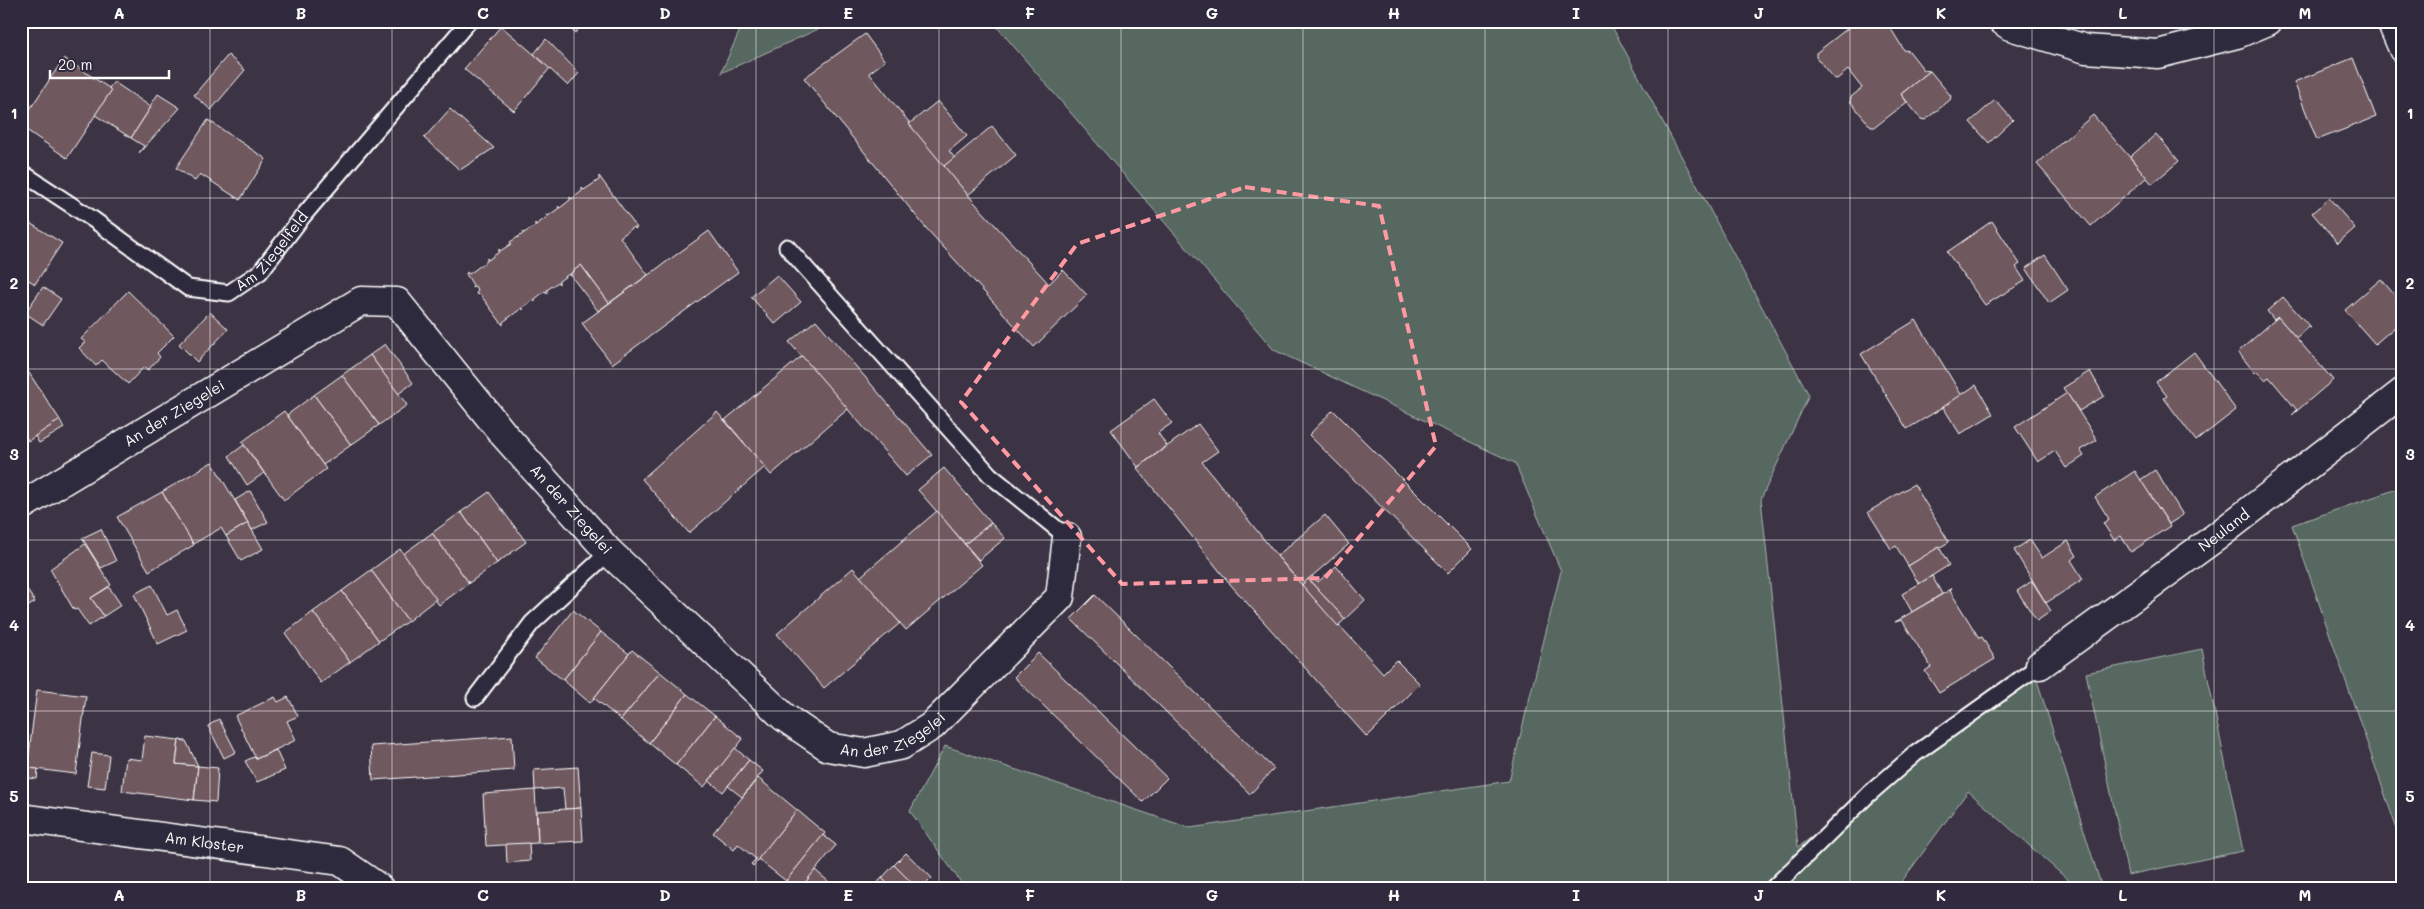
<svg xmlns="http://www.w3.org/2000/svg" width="2424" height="909" viewBox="0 0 2424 909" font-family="Mali,sans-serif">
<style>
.green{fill:#566861;stroke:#aab4b0}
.building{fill:#6f585f;stroke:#fff}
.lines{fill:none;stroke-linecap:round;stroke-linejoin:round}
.service-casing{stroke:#fff;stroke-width:19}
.minor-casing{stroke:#fff;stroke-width:31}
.service{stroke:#2f2a3d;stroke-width:15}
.minor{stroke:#2f2a3d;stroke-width:28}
.marked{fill:none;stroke:#ff9aa2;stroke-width:4;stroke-dasharray:10 6;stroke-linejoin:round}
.grid{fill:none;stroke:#fff;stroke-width:1;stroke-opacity:0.55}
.labels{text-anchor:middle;stroke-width:4;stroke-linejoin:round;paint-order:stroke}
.street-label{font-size:15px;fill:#fff;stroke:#2f2a3d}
.neatline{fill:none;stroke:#fff;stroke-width:2}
.grid-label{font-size:16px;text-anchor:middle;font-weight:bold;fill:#fff}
</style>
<rect width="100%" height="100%" fill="#3c3344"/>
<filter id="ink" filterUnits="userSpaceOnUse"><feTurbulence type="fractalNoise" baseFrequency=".02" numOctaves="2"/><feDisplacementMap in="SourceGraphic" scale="10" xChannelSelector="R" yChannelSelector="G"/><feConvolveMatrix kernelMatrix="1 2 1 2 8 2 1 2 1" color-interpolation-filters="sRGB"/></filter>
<g filter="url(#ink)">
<g class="green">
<polygon points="744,21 836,21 721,73"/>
<polygon points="992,21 1464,21 1466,24 1469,21 1609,21 1809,395 1761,499 1798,847 2036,677 2102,888 2077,888 1968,791 1897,888 965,888 910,811 945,746 1190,828 1509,781 1561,571 1515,463 1274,350"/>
<polygon points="2403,487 2403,847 2292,525"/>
<polygon points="2202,649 2243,851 2128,875 2086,673"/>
</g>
<g class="building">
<polygon points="562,21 585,21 575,33"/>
<polygon points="1857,21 1886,21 1904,50 1909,51 1924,70 1930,71 1901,94 1907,102 1875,127 1871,127 1850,101 1851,97 1862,88 1848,70 1837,79 1833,78 1816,57 1816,53"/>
<polygon points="501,26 550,68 514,111 464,69"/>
<polygon points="865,34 885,61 869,73 974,202 1049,284 1063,270 1087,295 1034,347 926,228 804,78"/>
<polygon points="546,39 579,73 568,86 534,54"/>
<polygon points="228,55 245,70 211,110 194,95"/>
<polygon points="64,58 112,90 67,158 22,127 29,117 26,115"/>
<polygon points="2353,58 2376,117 2317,140 2294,82"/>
<polygon points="1930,71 1951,96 1950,100 1925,120 1921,119 1901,94"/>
<polygon points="114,82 151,107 131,138 95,115 111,91 109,88"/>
<polygon points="158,94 180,108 139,153 144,146 131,138 151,107 150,106"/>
<polygon points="1995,100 2013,120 1989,143 1970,122"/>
<polygon points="938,101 967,136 949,151 955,158 944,166 909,124"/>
<polygon points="450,109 494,148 460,170 424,138"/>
<polygon points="2093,115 2147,177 2091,226 2037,164"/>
<polygon points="208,120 266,159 240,200 200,174 195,181 176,168"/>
<polygon points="992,126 1016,155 968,195 944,166"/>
<polygon points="2156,134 2179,161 2152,184 2130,157"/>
<polygon points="599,176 637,228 635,229 634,227 620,237 648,275 609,303 581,265 571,273 571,276 569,274 559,281 559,284 558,282 547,290 547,293 545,291 535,299 535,302 534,300 523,307 523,310 522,308 503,322 503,325 479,293 477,295 476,293 478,291 475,286 472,288 473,285 466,274 467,272 469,274 487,261 487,258 488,260 499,252 499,249 500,251 511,244 510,242 523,234 523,232 524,233 535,226 535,223 536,225 547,217 546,214 548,216 559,208 558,206 560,208 570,200 570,197 572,199 582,191 582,188 584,190 599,180"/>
<polygon points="2329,198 2355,228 2338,243 2312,213"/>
<polygon points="1992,221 2020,264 2016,267 2025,281 1985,305 1947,252"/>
<polygon points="28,222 62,243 35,284 21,275 21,233"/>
<polygon points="709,231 738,272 612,364 582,323"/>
<polygon points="2045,255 2068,290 2049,303 2026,268"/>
<polygon points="581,265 609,303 598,311 571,276 571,273"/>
<polygon points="777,275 801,302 775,324 751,297"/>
<polygon points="2381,279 2403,305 2403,320 2375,344 2345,310"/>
<polygon points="43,287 61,299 43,325 25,313"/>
<polygon points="128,291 174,336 157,353 160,357 148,370 144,367 128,384 102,360 96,366 79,348 85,342 81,339"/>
<polygon points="2283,297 2311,328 2308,327 2296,338 2278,317 2274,320 2267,311"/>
<polygon points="210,312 228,329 197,362 179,344"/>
<polygon points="2278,317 2333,380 2292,415 2297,410 2269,377 2265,380 2257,371 2255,373 2238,352"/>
<polygon points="816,320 932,455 906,476 789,342"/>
<polygon points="1916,320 1962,396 1907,429 1861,354"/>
<polygon points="385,344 413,383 398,394 370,355"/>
<polygon points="2194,352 2236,410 2196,441 2166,401 2164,398 2167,396 2156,382"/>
<polygon points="370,355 407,405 379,425 342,375"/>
<polygon points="802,356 848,409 771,475 725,420"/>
<polygon points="21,365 24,370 27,370 60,420 28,441 27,438 21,442"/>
<polygon points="2090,371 2104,396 2079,411 2063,388"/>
<polygon points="342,375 379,425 351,445 314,395"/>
<polygon points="1976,385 1993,414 1960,434 1943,407"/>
<polygon points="2067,393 2097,440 2080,450 2084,456 2066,468 2055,451 2038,462 2015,427"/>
<polygon points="314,395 351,445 323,465 287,415"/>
<polygon points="1154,399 1172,423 1158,433 1167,446 1138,467 1111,430"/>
<polygon points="1333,410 1472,549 1448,573 1309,435"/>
<polygon points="284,411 326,469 284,500 242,442"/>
<polygon points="717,412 765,467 689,533 642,479"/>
<polygon points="60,420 64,428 39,443 35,436"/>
<polygon points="1198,424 1218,451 1202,462 1286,567 1383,673 1396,660 1420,684 1367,737 1230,584 1137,468"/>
<polygon points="244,445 264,473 247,485 229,456"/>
<polygon points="212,462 248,523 226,536 221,528 193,544 162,492"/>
<polygon points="944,468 991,523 965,544 918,490"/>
<polygon points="2155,470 2183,515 2169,524 2140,480"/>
<polygon points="2135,471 2170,526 2131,552 2121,536 2114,540 2103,523 2109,519 2095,497"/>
<polygon points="1914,484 1949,542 1908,566 1896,546 1891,549 1868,512"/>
<polygon points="250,491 268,522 252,530 235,500"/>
<polygon points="162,492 194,545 149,571 117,517"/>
<polygon points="489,492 526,542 497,563 461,512"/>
<polygon points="937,511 982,565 906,630 860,577"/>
<polygon points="461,512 497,563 469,583 432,533"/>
<polygon points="1325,515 1349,544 1302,585 1277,556"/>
<polygon points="248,523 263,549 241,561 226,536"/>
<polygon points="991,523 1005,538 979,560 965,544"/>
<polygon points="101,529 116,561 101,568 82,538"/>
<polygon points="432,533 469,583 439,605 403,554"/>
<polygon points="2030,540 2042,558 2068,541 2077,556 2071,560 2083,579 2046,603 2014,550"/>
<polygon points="85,544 111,585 91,598 104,616 89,626 77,609 74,610 50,569"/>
<polygon points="1939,547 1949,565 1919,584 1908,566"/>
<polygon points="400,549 436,599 408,621 371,570"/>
<polygon points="1336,566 1365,600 1345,619 1308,579 1312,576 1318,582"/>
<polygon points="853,568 900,623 824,688 777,634"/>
<polygon points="371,570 408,621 379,641 342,591"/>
<polygon points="1932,576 1942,594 1912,612 1902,594"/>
<polygon points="1308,579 1345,619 1338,626 1302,585"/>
<polygon points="21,581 35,602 21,611"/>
<polygon points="2032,581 2051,611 2037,621 2017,591"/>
<polygon points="152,585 167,615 177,610 187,630 158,644 134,594"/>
<polygon points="109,587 121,605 104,616 91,598"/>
<polygon points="1953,588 1950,591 1979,638 1982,637 1995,659 1939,693 1925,671 1931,667 1902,620 1895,622"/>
<polygon points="342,591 379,641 350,662 313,612"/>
<polygon points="1095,595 1274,769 1250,794 1071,619"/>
<polygon points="573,610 601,632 563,680 535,658"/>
<polygon points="313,612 350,662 321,683 285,633"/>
<polygon points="601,632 629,654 590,703 563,680"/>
<polygon points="632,650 660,672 621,720 594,698"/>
<polygon points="1038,653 1167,778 1143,802 1014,677"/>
<polygon points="660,672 687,694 649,743 621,720"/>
<polygon points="37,690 86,696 76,774 27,768"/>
<polygon points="687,694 715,716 676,765 649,743"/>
<polygon points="275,697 278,702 288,697 298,716 287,721 296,740 256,759 235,716"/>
<polygon points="715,716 743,739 704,787 676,765"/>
<polygon points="219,719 236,752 224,758 208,726"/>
<polygon points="145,736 179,740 176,764 198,766 194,800 122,791 126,758 142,760"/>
<polygon points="512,736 514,770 373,780 371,746"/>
<polygon points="179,740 186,741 198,766 176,764"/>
<polygon points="21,745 30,746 27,768 38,769 37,779 21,777"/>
<polygon points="735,748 749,760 723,792 709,781"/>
<polygon points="276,750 285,770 257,782 245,761 254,757 256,759"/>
<polygon points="92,753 109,755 105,788 87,786"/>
<polygon points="749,760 763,771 742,797 728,786"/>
<polygon points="198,766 218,768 216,802 194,800"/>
<polygon points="578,767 581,808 565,809 563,788 535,790 534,770"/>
<polygon points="758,778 797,810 753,866 751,864 756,859 738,844 734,850 713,833"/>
<polygon points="535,790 538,843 486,846 483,794"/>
<polygon points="581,808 583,841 538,843 537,811"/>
<polygon points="797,810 825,833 786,881 758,859"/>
<polygon points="823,835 836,845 801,888 794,888 786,881"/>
<polygon points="529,843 530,861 507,863 506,844"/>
<polygon points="906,853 932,878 922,888 917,888 894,865"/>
<polygon points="894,865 917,888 892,888 882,878"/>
<polygon points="815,870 829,882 824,888 801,888"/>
<polygon points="882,878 892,888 872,888"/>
</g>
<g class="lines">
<g class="service-casing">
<g id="service">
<path id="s1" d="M21 172 94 220 188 288 229 293 260 272 303 216 469 21"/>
<polyline points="787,247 990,475 1067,537"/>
<polyline points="475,698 532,623 609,552"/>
<polyline points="1773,888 1869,794 1915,754 2040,665"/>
</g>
</g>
<g class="minor-casing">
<g id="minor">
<polyline points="2003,21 2010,26 2086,49 2158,54 2237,34 2268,21"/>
<polyline points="2391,21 2403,49"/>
<path id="s2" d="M21 506 361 301 397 302 505 436 609 552 784 717 828 747 864 753 902 745 932 726 1060 597 1067 537"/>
<path id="s3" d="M2040 665 2216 537 2403 392"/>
<path id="s4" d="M21 818 340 861 379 888"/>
</g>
</g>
<use href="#service" class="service"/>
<use href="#minor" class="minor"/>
</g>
</g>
<path class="marked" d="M1245 187 1379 206 1436 446 1325 578 1122 584 961 402 1077 244Z"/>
<path class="grid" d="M210 21V888M392 21V888M574 21V888M756 21V888M939 21V888M1121 21V888M1303 21V888M1485 21V888M1668 21V888M1850 21V888M2032 21V888M2214 21V888M21 198H2403M21 369H2403M21 540H2403M21 711H2403"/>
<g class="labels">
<g class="street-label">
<text dy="5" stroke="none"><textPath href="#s1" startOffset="305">Am Ziegelfeld</textPath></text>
<text dy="5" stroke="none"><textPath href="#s2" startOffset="179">An der Ziegelei</textPath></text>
<text dy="5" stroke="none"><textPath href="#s2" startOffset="704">An der Ziegelei</textPath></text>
<text dy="5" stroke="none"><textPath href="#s3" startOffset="228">Neuland</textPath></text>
<text dy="5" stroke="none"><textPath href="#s2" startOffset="1124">An der Ziegelei</textPath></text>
<text dy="5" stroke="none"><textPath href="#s4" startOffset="185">Am Kloster</textPath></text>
</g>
</g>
<rect width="2424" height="909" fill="none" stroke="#2f2a3d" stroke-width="55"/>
<path d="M50 70v8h119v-8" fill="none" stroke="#ffffff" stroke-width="2.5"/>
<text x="58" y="70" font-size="15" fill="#ffffff" stroke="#2f2a3d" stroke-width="4" paint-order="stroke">20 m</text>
<rect x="28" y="28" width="2368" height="854" class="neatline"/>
<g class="grid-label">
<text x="119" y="19">A</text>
<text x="301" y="19">B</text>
<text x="483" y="19">C</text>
<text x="665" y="19">D</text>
<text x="848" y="19">E</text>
<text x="1030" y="19">F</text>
<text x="1212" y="19">G</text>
<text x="1394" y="19">H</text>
<text x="1576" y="19">I</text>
<text x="1759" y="19">J</text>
<text x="1941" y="19">K</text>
<text x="2123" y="19">L</text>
<text x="2305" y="19">M</text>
<text x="14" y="119">1</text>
<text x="2410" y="119">1</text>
<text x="14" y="289">2</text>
<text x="2410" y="289">2</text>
<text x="14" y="460">3</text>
<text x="2410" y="460">3</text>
<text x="14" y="631">4</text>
<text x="2410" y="631">4</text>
<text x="14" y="802">5</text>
<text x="2410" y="802">5</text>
<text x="119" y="901">A</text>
<text x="301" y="901">B</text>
<text x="483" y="901">C</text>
<text x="665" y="901">D</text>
<text x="848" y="901">E</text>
<text x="1030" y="901">F</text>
<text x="1212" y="901">G</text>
<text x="1394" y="901">H</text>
<text x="1576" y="901">I</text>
<text x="1759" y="901">J</text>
<text x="1941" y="901">K</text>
<text x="2123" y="901">L</text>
<text x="2305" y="901">M</text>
</g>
</svg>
